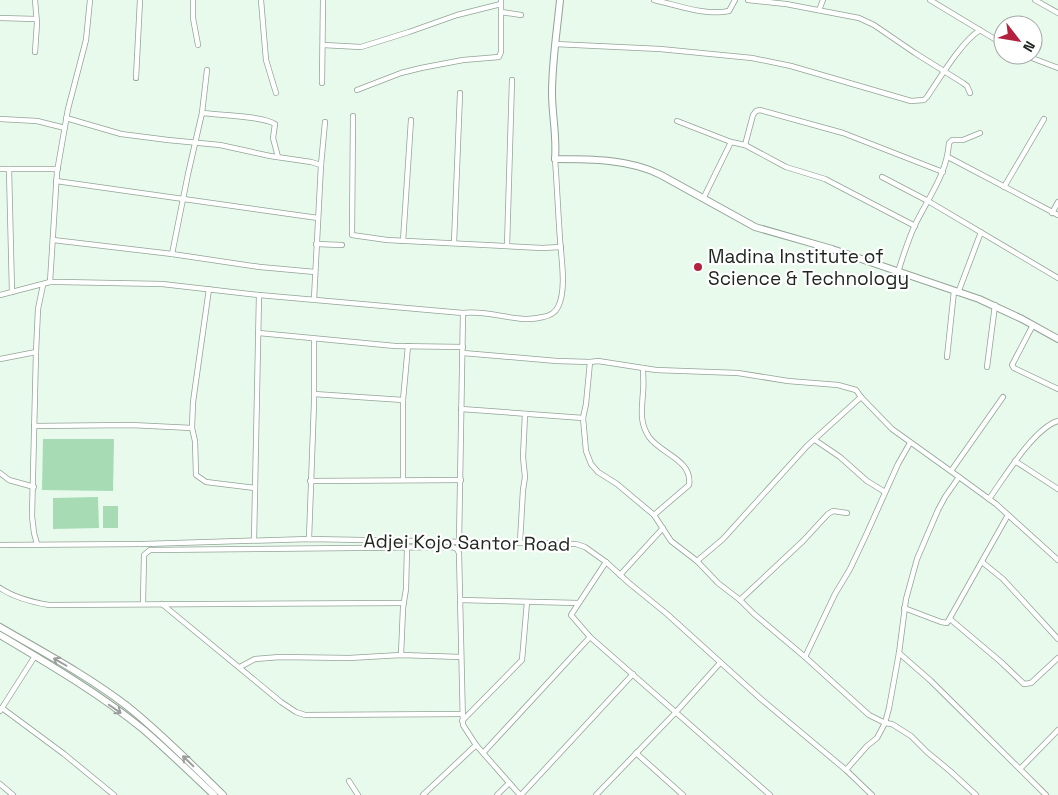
<svg xmlns="http://www.w3.org/2000/svg" width="1058" height="795" viewBox="0 0 1058 795" font-family="'Space Grotesk',sans-serif">
<style>
.pitch{fill:#a6dbb4}
.lines{fill:none;stroke-linecap:round;stroke-linejoin:round}
.street-casing{stroke:#92a497;stroke-width:6}
.secondary-casing{stroke:#92a497;stroke-width:8}
.street{stroke:#fff;stroke-width:4.5}
.secondary{stroke:#fff;stroke-width:6}
.oneway{stroke:#9b9e9c}
.poi-dot{fill:#b4213e;stroke:#fff;stroke-width:2}
.labels{text-anchor:middle;stroke-width:4.5;stroke-linejoin:round;paint-order:stroke}
.poi-label{font-size:19px;fill:#212822;stroke:#fff;text-anchor:start}
.street-label{font-size:19px;fill:#212822;stroke:#fff}
</style>
<rect width="100%" height="100%" fill="#e8faec"/>
<g class="pitch">
<polygon points="43,439 114,439 113,491 42,490"/>
<polygon points="98,497 99,528 53,529 53,498"/>
<rect x="103" y="506" width="15" height="22"/>
</g>
<g class="lines">
<g class="street-casing">
<g id="street">
<polyline points="193,0 193,18 198,45"/>
<polyline points="261,0 266,60 276,93"/>
<path d="M654 0C677 5 705 16 729 11L735 0"/>
<polyline points="748,0 786,4 859,18 874,25 915,53 963,83 967,86 970,93"/>
<polyline points="930,0 1003,44"/>
<polyline points="1035,0 1058,13"/>
<polyline points="819,10 823,0"/>
<polyline points="501,12 521,15"/>
<polyline points="0,18 36,19"/>
<path d="M555 44 660 49 752 58 791 66 911 101 924 100 927 97C940 78 961 42 980 30"/>
<polyline points="323,45 361,47 409,32 457,15 501,4"/>
<polyline points="35,52 37,23 35,0"/>
<polyline points="1024,55 1058,68"/>
<polyline points="136,78 140,0"/>
<polyline points="322,83 323,0"/>
<polyline points="357,90 401,73 421,68 463,60 499,57 501,52 501,0"/>
<path d="M202 113C218 115 263 116 275 124L273 138 278 157"/>
<polyline points="353,116 352,235 387,240 542,248 561,247"/>
<polyline points="66,118 121,134 168,140 220,145 270,156 311,162 321,165"/>
<polyline points="0,119 37,121 65,128"/>
<polyline points="677,121 731,142 745,145 786,167 825,179 915,226"/>
<polyline points="745,145 753,115 756,111 760,110 843,133 943,172"/>
<polyline points="948,157 1058,215"/>
<polyline points="0,169 58,169"/>
<polyline points="9,169 12,292"/>
<polyline points="882,177 928,201 1058,278"/>
<polyline points="56,181 318,218"/>
<polyline points="1004,187 1044,119"/>
<polyline points="703,199 731,142"/>
<polyline points="1052,213 1058,202"/>
<polyline points="53,240 172,254 260,267 315,272"/>
<polyline points="403,241 411,120"/>
<polyline points="454,243 460,93"/>
<polyline points="316,244 342,245"/>
<polyline points="507,246 512,80"/>
<polyline points="172,254 188,174 202,113 207,70"/>
<path d="M898 272C903 256 908 240 915 225 928 198 947 174 949 143L952 140H963L980 133"/>
<polyline points="50,282 57,172 68,109 86,40 90,0"/>
<polyline points="209,289 193,402 192,428 195,441 196,475 206,482 255,488"/>
<polyline points="958,293 981,232"/>
<path d="M0 295 50 282H61L162 284 259 295 463 313C489 309 517 324 543 317 549 316 555 313 558 307 567 289 561 258 560 239 558 212 557 185 555 159"/>
<polyline points="314,299 321,165 325,122"/>
<polyline points="1033,325 1012,365 1014,368 1058,389"/>
<polyline points="259,333 395,346 463,347"/>
<polyline points="463,353 557,361 590,362 598,361 656,370 738,373 788,381 838,385 856,390 861,397"/>
<polyline points="947,357 954,291"/>
<polyline points="0,359 36,352"/>
<polyline points="987,367 995,305"/>
<path d="M643 368C643 376 644 384 643 392 642 409 639 422 649 437 661 454 693 460 689 485L654 515"/>
<polyline points="314,394 403,400"/>
<polyline points="461,409 583,418 586,451 591,464 598,472 617,484 654,515 671,541 697,561 718,583 740,600 754,614 805,657 869,715 885,723 892,724 911,736 927,752 950,771 976,795"/>
<polyline points="583,418 586,404 590,362"/>
<polyline points="34,426 131,425 192,428"/>
<polyline points="815,440 840,457 867,481 885,492"/>
<polyline points="1015,461 1058,489"/>
<polyline points="951,471 1003,397"/>
<polyline points="0,473 9,480 34,487"/>
<polyline points="959,477 996,504 1058,560"/>
<polyline points="403,480 403,400 408,346"/>
<polyline points="310,481 461,480"/>
<path d="M989 499C1004 478 1034 428 1058 421"/>
<polyline points="309,539 314,403 314,339"/>
<polyline points="254,540 259,295"/>
<polyline points="459,542 463,313"/>
<polyline points="520,542 523,490 525,477 523,457 525,414"/>
<polyline points="37,544 34,533 32,516 36,352 38,309 43,285"/>
<polyline points="0,545 144,544 309,539 576,544 585,547 606,562 629,583 667,614 761,699 846,770 872,795"/>
<polyline points="697,561 723,539 807,446 861,397 892,429 959,477 945,497 938,510 917,559 906,599 899,653 889,708 885,723 877,738 867,746 846,770"/>
<polyline points="606,562 571,615 590,637 770,795"/>
<polyline points="982,562 1003,579 1058,639"/>
<polyline points="620,575 663,528"/>
<path d="M0 588C15 598 31 602 49 605L404 603"/>
<polyline points="460,600 578,603"/>
<polyline points="740,600 803,541 828,514 833,511 847,513"/>
<polyline points="143,603 144,555 150,550 452,547 457,549 459,553 463,725 476,745 520,795"/>
<polyline points="162,604 281,702 296,712 305,715 462,714"/>
<polyline points="904,608 941,622 947,623 1008,515"/>
<polyline points="950,619 1001,662 1024,684 1031,683 1058,658"/>
<polyline points="899,653 931,681 1046,795"/>
<polyline points="401,655 403,608 406,589 407,548"/>
<polyline points="805,657 835,594 850,569 867,533 898,464 910,443"/>
<polyline points="240,667 255,659 280,657 349,658 401,655 461,657"/>
<polyline points="2,708 64,754 114,795"/>
<polyline points="0,711 35,656"/>
<polyline points="462,721 522,660 527,602"/>
<polyline points="484,752 590,637"/>
<polyline points="636,753 683,795"/>
<polyline points="1020,769 1058,730"/>
<polyline points="349,781 358,795"/>
<polyline points="0,784 13,795"/>
<polyline points="423,795 476,745"/>
<polyline points="497,795 509,783"/>
<polyline points="521,795 633,674"/>
<polyline points="596,795 676,712 720,663"/>
</g>
</g>
<g class="secondary-casing">
<g id="secondary">
<path d="M560 0C557 31 552 62 552 93 552 115 557 136 555 159 590 159 630 159 661 175L755 227 832 249 979 299 1022 319 1058 339"/>
<path d="M0 627C43 652 88 676 127 706 161 733 192 765 223 795"/>
<path d="M0 635C49 664 100 694 144 730 168 751 191 773 214 795"/>
</g>
</g>
<use href="#street" class="street"/>
<use href="#secondary" class="secondary"/>
</g>
<defs><path id="oneway-shaft" d="M-6 0H5M1.5-3L5.5 0L1.5 3" fill="none" stroke-width="1.6" stroke-linecap="round" stroke-linejoin="round" transform="scale(1.25)"/></defs>
<g class="oneway">
<use href="#oneway-shaft" transform="translate(60 662) rotate(-150)"/>
<use href="#oneway-shaft" transform="translate(115 709) rotate(35)"/>
<use href="#oneway-shaft" transform="translate(188 761) rotate(-136)"/>
</g>
<circle class="poi-dot" cx="698" cy="267" r="5"/>
<g class="labels">
<g class="poi-label">
<text x="708" y="263">Madina Institute of<tspan x="708" dy="22">Science &amp; Technology</tspan></text>
</g>
<g class="street-label">
<text transform="translate(467 542) rotate(1)" y="7">Adjei Kojo Santor Road</text>
</g>
</g>
<g transform="translate(1018 40) rotate(121)"><circle r="24" fill="#ffffff" stroke="#a6a9a7"/>
<path d="M0-4L9 19L0 12L-9 19Z" fill="#b4213e"/>
<text y="-8" font-size="14" font-weight="bold" text-anchor="middle" fill="#212822">N</text>
</g>
</svg>
